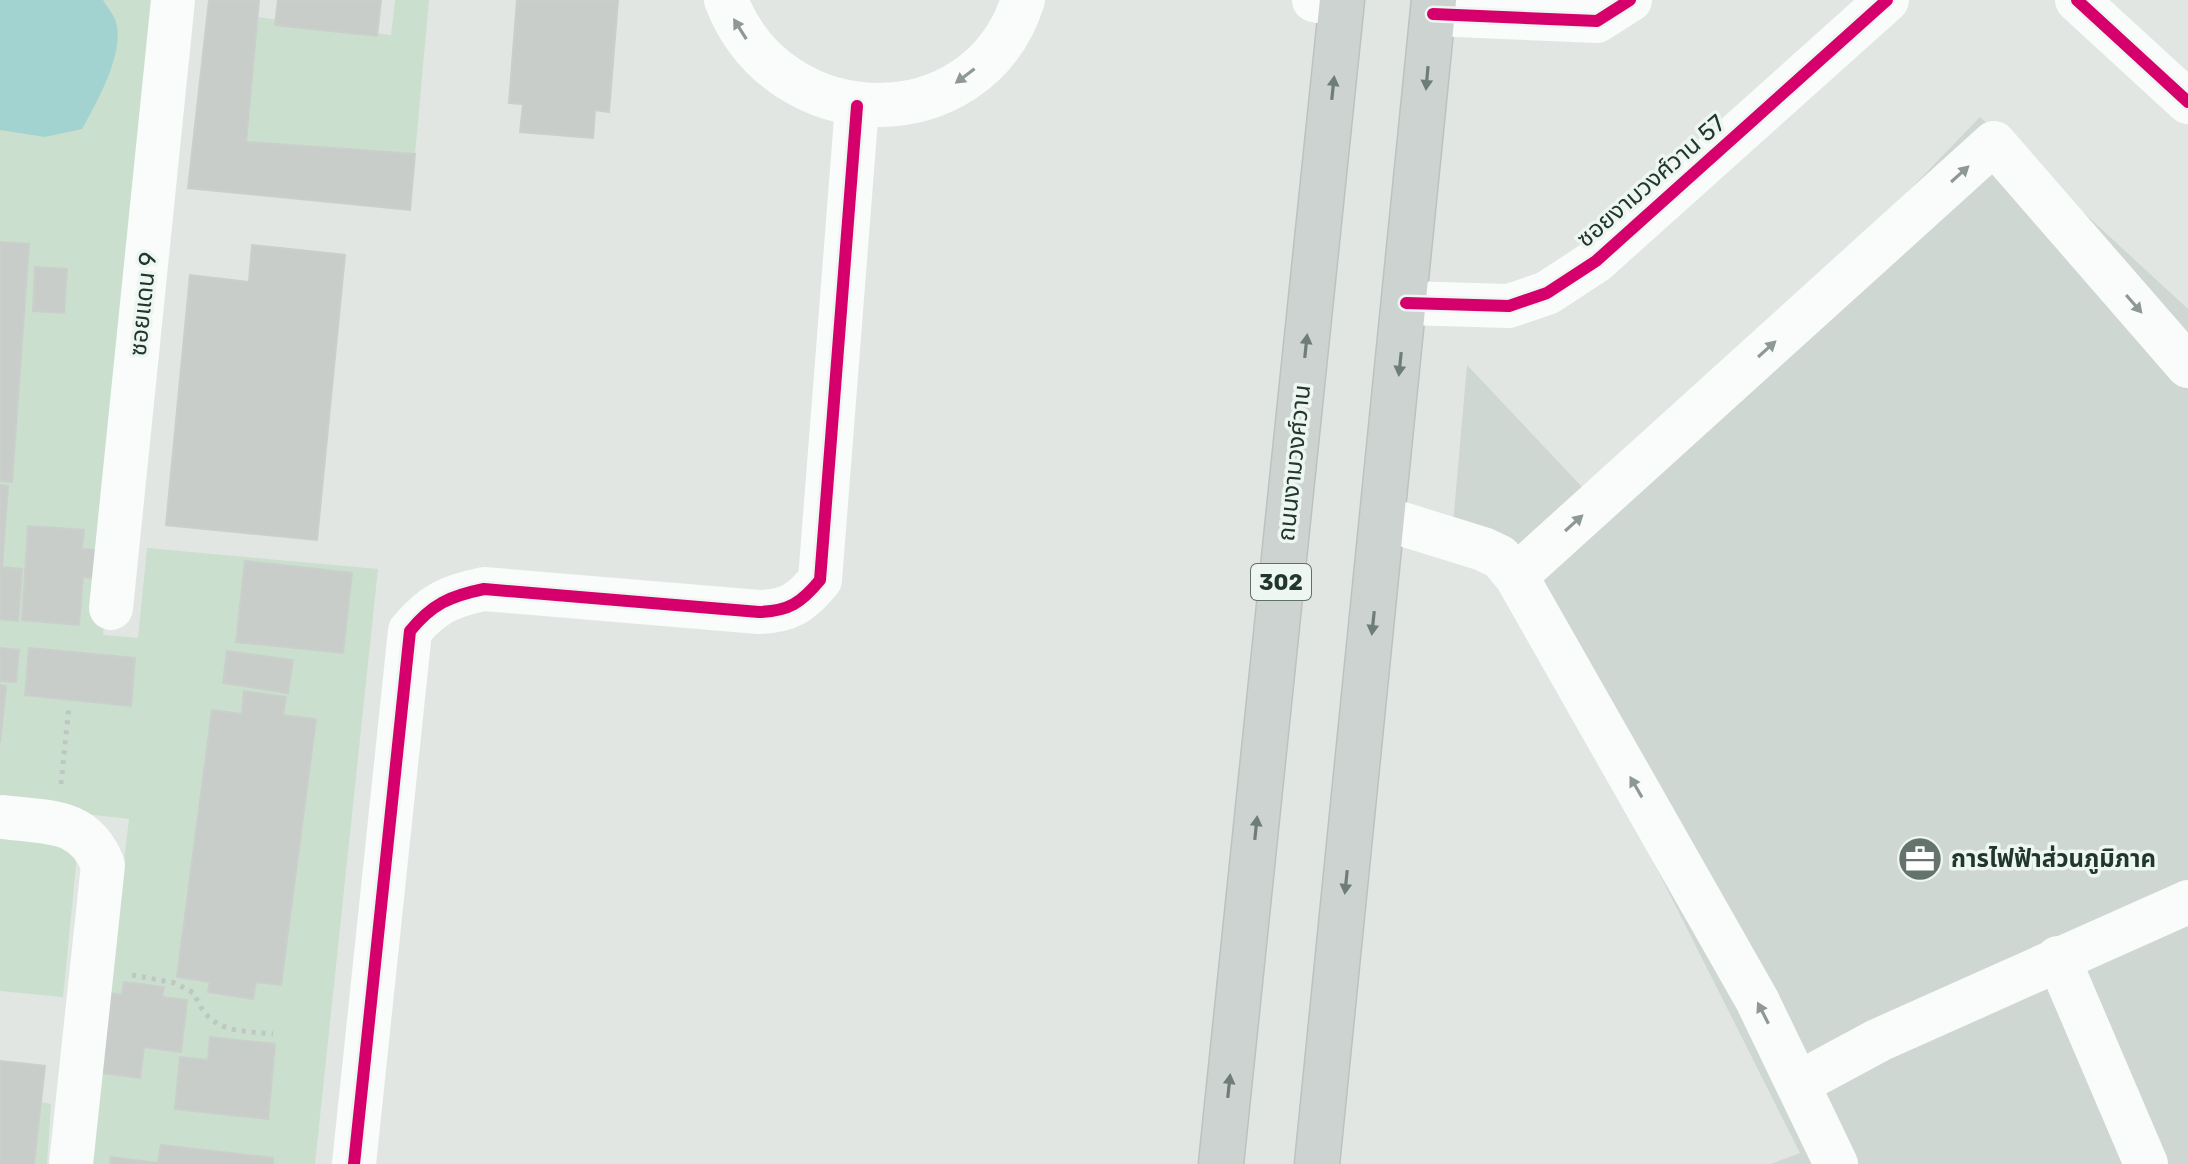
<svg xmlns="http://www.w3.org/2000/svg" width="2188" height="1164" viewBox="0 0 2188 1164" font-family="Rubik,'Noto Sans Thai',sans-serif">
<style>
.built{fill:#cfd7d2}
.green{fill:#cadfcd}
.water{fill:#a3d3d1}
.building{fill:#c8cdca;stroke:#cacfcc;stroke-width:2}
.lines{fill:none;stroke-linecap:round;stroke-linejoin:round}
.major-casing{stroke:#bcc3bf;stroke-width:47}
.path{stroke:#bfc7c3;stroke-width:5;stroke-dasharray:4 6;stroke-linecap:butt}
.minor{stroke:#fafbfb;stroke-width:44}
.major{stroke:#cdd3d0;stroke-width:44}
.cycleway-casing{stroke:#eef6f1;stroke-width:17}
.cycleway{stroke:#d6006c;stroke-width:12}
.oneway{fill:#8e9994}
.oneway2{fill:#6e7d76}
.labels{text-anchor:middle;stroke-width:7;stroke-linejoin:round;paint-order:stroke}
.shield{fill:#eef6f1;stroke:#5e7068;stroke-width:2}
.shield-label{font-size:22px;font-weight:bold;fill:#21372d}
.street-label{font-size:24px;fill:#21372d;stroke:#eef6f1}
.poi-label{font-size:24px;font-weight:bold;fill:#21372d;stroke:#eef6f1;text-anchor:start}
</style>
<rect width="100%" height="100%" fill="#e1e6e3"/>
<polygon class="built" points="1980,117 2188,309 2188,1164 1771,1164 1800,1153 1504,565 1450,558 1467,365 1602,508"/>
<g class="green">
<polygon points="0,0 157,0 103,635 138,638 147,548 378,569 315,1164 88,1164 129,819 0,804 0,743 6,687 0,685"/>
<polygon points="395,0 429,0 415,154 246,142 257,17 391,35"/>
<polygon points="0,838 78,846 63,997 0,991"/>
<polygon points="0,1095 51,1104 47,1164 0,1164"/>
</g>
<path class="water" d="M0 0H103C107 7 114 15 116 22 125 53 97 102 82 129L45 137 0 130Z"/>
<g class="building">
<polygon points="209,0 259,0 246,142 415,154 410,210 188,188"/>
<polygon points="278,0 381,0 377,36 275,25"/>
<polygon points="517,0 618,0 609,112 595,110 593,138 520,132 523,104 509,103"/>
<polygon points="0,242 29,244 12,482 0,481"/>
<polygon points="252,245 345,255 317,540 166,525 190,275 249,282"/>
<polygon points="35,267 67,269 64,313 33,311"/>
<polygon points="0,485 8,486 2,567 22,569 18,621 0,619"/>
<polygon points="28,526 84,530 82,549 105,551 102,579 83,577 79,625 22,620"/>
<polygon points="245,561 352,573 343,653 236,642"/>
<polygon points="0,648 19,650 16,682 0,681"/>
<polygon points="29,648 135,658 131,706 25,695"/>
<polygon points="227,651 293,660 288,693 223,683"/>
<polygon points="0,685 6,686 0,743"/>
<polygon points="244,691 286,697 283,715 316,719 281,985 256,982 253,999 208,992 210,982 177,977 212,710 242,714"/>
<polygon points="124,982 164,987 162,997 187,1000 181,1052 144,1047 140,1078 92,1072 101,992 122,995"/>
<polygon points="210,1037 275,1044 268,1119 175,1109 180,1057 208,1060"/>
<polygon points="0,1061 45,1066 34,1164 0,1164"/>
<polygon points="161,1145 273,1158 273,1164 110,1164 111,1157 158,1163"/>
</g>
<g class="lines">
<g class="major-casing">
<g id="major">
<polyline points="1221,1164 1342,0"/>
<polyline points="1317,1164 1434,0"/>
</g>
</g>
<g class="path">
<polyline points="61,784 69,706"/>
<path d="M132 975 175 983 194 993C209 1033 236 1030 273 1034"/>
</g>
<g class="minor">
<path d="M726 0C778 137 977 143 1023 0"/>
<polyline points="1314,0 1341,5"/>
<polyline points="2077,0 2188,102"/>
<polyline points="1433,14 1597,21 1630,0"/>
<polyline points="1406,303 1509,306 1547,293 1596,261 1887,0"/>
<polyline points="1383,518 1483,549 1500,557 1516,576 1757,1000 1836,1164"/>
<polyline points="1516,576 1994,143 2188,366"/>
<polyline points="111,608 173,0"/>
<path d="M3 817C47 823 84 817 103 865L71 1164"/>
<polyline points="2058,958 2146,1164"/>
<polyline points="1799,1083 1879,1040 2188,902"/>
<path d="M354 1164 410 631C432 604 450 596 484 589L759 612C789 611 801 603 820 580L857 106"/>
</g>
<use href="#major" class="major"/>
<g class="cycleway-casing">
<g id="cycleway">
<polyline points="2077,0 2188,102"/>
<polyline points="1433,14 1597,21 1630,0"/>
<polyline points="1406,303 1509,306 1547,293 1596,261 1887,0"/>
<path d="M354 1164 410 631C432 604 450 596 484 589L759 612C789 611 801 603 820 580L857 106"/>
</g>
</g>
<use href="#cycleway" class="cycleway"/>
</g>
<defs><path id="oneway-solid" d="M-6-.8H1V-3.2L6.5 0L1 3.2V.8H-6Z" transform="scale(2)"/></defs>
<g class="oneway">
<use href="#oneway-solid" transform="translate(740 29) rotate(-122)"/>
<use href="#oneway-solid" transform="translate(965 76) rotate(143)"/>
<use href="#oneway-solid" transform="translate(1960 174) rotate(-42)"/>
<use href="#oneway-solid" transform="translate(2134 304) rotate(49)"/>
<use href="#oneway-solid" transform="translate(1767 349) rotate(-42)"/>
<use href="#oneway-solid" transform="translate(1574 523) rotate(-42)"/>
<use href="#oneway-solid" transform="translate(1636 787) rotate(-120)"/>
<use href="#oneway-solid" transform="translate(1763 1013) rotate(-117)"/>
</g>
<g class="oneway2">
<use href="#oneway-solid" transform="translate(1427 78) rotate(95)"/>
<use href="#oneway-solid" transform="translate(1333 88) rotate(-84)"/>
<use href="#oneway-solid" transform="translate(1306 346) rotate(-84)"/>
<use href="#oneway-solid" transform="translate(1400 364) rotate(96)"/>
<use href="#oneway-solid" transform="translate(1373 623) rotate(96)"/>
<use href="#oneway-solid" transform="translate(1256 828) rotate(-84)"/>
<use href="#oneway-solid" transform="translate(1346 882) rotate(96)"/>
<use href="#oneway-solid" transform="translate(1229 1086) rotate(-84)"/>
</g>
<defs>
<g id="office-disc" transform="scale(2.3)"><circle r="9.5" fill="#64746d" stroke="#eef6f1"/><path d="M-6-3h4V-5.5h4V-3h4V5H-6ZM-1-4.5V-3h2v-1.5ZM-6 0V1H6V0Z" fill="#fff"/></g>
</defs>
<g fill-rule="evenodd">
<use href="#office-disc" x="1920" y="859"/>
</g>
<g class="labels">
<rect class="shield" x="1251" y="564" width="60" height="36" rx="6"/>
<g class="shield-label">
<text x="1281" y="590">302</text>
</g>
<g class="street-label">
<text transform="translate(1651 181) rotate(-41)" y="8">ซอยงามวงศ์วาน 57</text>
<text transform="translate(143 304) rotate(-84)" y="8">ซอยแดน 9</text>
<text transform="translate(1294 463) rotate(-84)" y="8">ถนนงามวงศ์วาน</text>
</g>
<g class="poi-label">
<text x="1951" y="867">การไฟฟ้าส่วนภูมิภาค</text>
</g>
</g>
</svg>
